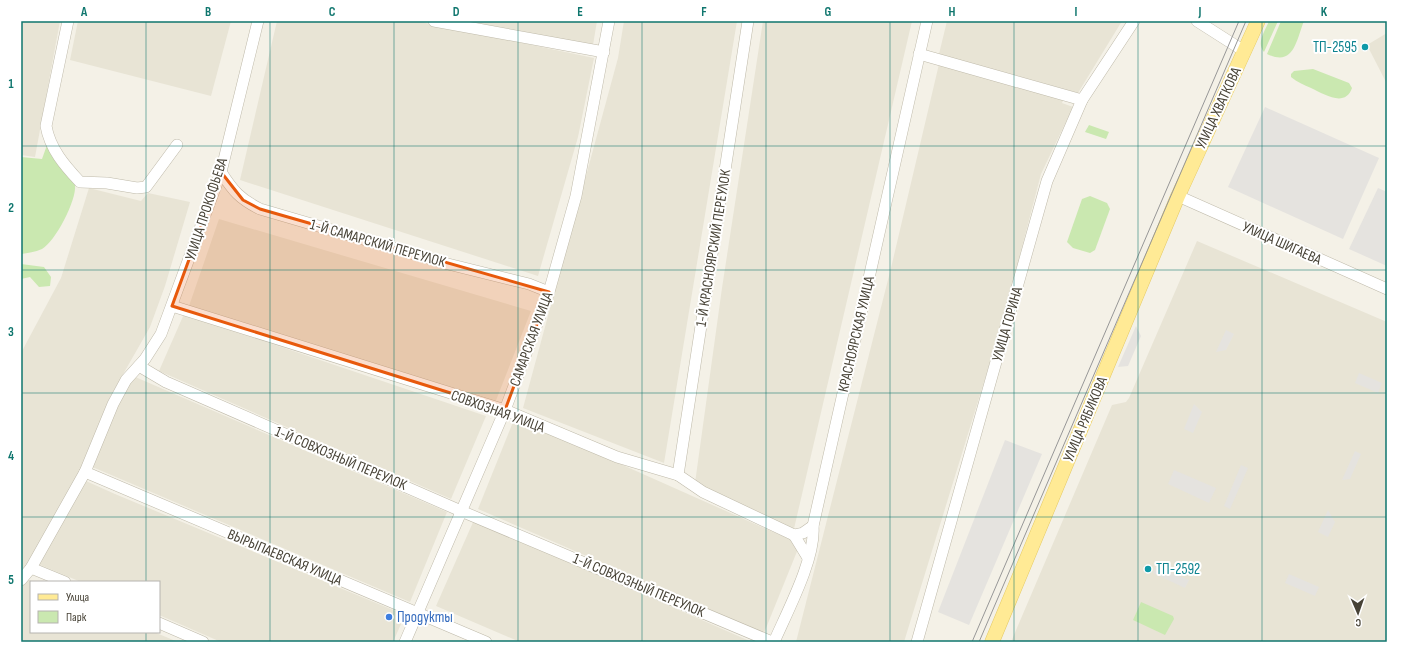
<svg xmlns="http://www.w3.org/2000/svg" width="1408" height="663" viewBox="0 0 1408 663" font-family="'Sofia Sans Condensed',sans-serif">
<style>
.residential{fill:#e8e4d5}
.green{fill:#cae8b0}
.parking{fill:#e5e3df}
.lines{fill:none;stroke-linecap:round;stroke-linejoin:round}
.minor-casing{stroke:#bfbaaa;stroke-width:12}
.major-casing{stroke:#e5ca64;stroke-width:15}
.minor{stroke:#fff;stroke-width:11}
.major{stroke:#ffea95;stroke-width:14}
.tram{stroke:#979797;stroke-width:1}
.marked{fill:#e8590c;fill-opacity:0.2;stroke:#e8590c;stroke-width:3;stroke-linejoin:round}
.grid{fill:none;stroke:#0f766e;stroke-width:1;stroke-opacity:0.55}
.culture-dot{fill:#0f9aa8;stroke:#fff;stroke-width:1.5}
.shop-dot{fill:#3f7fe0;stroke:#fff;stroke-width:1.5}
.labels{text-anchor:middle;stroke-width:4;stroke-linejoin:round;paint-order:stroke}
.culture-label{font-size:15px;fill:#0d838f;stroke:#fff;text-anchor:end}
.street-label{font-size:15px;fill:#474236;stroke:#fff}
.shop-label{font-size:15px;fill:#366cbe;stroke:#fff;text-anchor:start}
.neatline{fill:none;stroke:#0f766e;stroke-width:1.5}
.grid-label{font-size:13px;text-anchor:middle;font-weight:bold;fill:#0f766e}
</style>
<rect width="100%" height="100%" fill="#f4f1e7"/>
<g class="residential">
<polygon points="21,21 60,21 35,157 21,155"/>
<polygon points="78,21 231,21 211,96 70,60"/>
<polygon points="277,21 416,21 594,58 578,137 538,276 240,180"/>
<polygon points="468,21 597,21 593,45"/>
<polygon points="624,21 737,21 664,463 523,408 618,58"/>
<polygon points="763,21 912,21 793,533 695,483 722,288"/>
<polygon points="947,21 1122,21 1078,93 939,54"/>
<polygon points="1387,33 1387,84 1367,45"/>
<polygon points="939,64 1064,98 1062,103 1073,107 1041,174 1003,320 904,642 796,642 891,268"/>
<polygon points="89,188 141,201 148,193 190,202 165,286 150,327 110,397 79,472 40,547 21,573 21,353 61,278"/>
<polygon points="219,219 531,311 495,403 189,306"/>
<polygon points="1197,241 1387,322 1387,642 1011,642 1112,405 1126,402 1129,398"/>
<polygon points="184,314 486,416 451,499 159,371"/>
<polygon points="133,376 447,512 410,602 90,466 114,408"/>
<polygon points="515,417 800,544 764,633 478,509"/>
<polygon points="86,481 115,494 405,615 393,642 221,642 159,615 159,582 81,582 38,564"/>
<polygon points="474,520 752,642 520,642 436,606"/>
<polygon points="27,579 34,582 31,582 31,632 154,632 178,642 21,642 21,587"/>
</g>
<g class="green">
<path d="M1269 21H1278L1264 52C1256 43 1265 31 1269 21Z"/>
<path d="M1281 21H1304C1296 41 1294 67 1267 54Z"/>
<path d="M1313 69 1349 83 1352 88C1345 108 1324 94 1311 88 1304 85 1297 82 1291 77V74L1294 71Z"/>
<polygon points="1089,125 1109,132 1106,139 1085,132"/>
<path d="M47 145C53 153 73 177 75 185 77 200 55 242 42 249 35 252 28 253 21 254V157L42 159Z"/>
<polygon points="1090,196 1107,203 1110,209 1095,250 1090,253 1073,248 1067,242 1082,199"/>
<polygon points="21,264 44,267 51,277 50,286 39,287 30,277 21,279"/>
<polygon points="1141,602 1173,616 1174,619 1165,635 1133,620"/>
</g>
<g class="parking">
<polygon points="1265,107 1379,158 1343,239 1228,187"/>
<polygon points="1378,188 1387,192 1387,266 1349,249"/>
<polygon points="1136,326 1141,336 1128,366 1118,367"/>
<polygon points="1226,330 1234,334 1226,350 1216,352"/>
<polygon points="1359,373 1382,383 1378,393 1355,383"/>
<polygon points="1194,404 1202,412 1193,433 1184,429"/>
<polygon points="1005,440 1042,454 969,625 938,612"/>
<polygon points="1355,451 1361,454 1350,479 1342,480"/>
<polygon points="1241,465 1248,468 1230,509 1224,506"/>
<polygon points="1174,470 1216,488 1209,503 1168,484"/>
<polygon points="1328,510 1335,522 1328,537 1318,532"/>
<polygon points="1156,566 1189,580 1185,588 1153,573"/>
<polygon points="1289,574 1319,587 1315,596 1285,583"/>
</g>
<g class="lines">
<g class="minor-casing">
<g id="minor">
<path d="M68 21 46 126C50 149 65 166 80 182L107 183 137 188 146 187 177 145"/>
<polyline points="434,21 604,52"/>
<polyline points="1197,21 1244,51"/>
<polyline points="919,54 1082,100"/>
<path d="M221 172C233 191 240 199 260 209L448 264 529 284 549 292"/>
<polyline points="1178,196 1387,289"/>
<polyline points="172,306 505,410 617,457 678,475 703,492 794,535 803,533 813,526"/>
<polyline points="139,366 166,382 461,511 772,642"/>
<polyline points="85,472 486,642"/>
<polyline points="678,475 748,21"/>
<polyline points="794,535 808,558"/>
<polyline points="31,568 65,582"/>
<polyline points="21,580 31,568 85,472 113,404 126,380 145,359 161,334 221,172 258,21"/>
<polyline points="159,623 203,642"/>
<polyline points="405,642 505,410 549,292 576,196 609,21"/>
<path d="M774 642C787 612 816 558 813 526L927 21"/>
<polyline points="917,642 1047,181 1082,100 1134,21"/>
</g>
</g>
<g class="major-casing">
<polyline id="major" points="992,642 1178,196 1258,21"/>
</g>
<use href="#minor" class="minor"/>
<use href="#major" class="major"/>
<g class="tram">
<polyline points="972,642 1239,21"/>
<polyline points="979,642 1246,21"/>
</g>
</g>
<path class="marked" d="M221 172 243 200 260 209 549 292 505 410 172 306Z"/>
<path class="grid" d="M146 21V582M270 21V642M394 21V642M518 21V642M642 21V642M766 21V642M890 21V642M1014 21V642M1138 21V642M1262 21V642M21 146H1387M21 270H1387M21 393H1387M21 517H1387M146 632V642"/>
<g class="culture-dot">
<circle cx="1365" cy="47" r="4"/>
<circle cx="1148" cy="569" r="4"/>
</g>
<circle class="shop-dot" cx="389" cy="617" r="4"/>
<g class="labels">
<g class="culture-label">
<text x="1357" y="52">ТП-2595</text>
<text x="1156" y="574" text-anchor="start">ТП-2592</text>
</g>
<g class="street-label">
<text transform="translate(1218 108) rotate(-65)" y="5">УЛИЦА ХВАТКОВА</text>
<text transform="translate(206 209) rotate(-72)" y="5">УЛИЦА ПРОКОФЬЕВА</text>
<text transform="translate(378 243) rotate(16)" y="5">1-Й САМАРСКИЙ ПЕРЕУЛОК</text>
<text transform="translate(1282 243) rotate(24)" y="5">УЛИЦА ШИГАЕВА</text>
<text transform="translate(713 248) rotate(-81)" y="5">1-Й КРАСНОЯРСКИЙ ПЕРЕУЛОК</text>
<text transform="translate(1007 324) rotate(-74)" y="5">УЛИЦА ГОРИНА</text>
<text transform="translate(856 334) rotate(-77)" y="5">КРАСНОЯРСКАЯ УЛИЦА</text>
<text transform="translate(531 339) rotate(-70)" y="5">САМАРСКАЯ УЛИЦА</text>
<text transform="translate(498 411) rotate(20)" y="5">СОВХОЗНАЯ УЛИЦА</text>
<text transform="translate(1085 419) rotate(-67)" y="5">УЛИЦА РЯБИКОВА</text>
<text transform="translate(341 458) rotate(23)" y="5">1-Й СОВХОЗНЫЙ ПЕРЕУЛОК</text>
<text transform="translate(285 557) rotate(23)" y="5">ВЫРЫПАЕВСКАЯ УЛИЦА</text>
<text transform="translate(639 585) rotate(23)" y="5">1-Й СОВХОЗНЫЙ ПЕРЕУЛОК</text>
</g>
<g class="shop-label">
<text x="397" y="622">Продукты</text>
</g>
</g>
<rect width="1408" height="663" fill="none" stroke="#ffffff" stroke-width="44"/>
<rect x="30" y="581" width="130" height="52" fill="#ffffff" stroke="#b5b3af"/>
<rect x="38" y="594" width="20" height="6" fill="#ffea95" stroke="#b5b3af"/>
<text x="66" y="601" font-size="12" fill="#474236">Улица</text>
<rect x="38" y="611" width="20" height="12" fill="#cae8b0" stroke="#b5b3af"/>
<text x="66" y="621" font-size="12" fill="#474236">Парк</text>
<g transform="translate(1358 613) rotate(178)" stroke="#ffffff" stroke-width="3" paint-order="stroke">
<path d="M0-3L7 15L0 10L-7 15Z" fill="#474236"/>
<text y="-6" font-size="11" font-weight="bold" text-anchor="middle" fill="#474236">С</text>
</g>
<rect x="22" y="22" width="1364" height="619" class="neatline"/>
<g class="grid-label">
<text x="84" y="16">A</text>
<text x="208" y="16">B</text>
<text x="332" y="16">C</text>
<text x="456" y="16">D</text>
<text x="580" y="16">E</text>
<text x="704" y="16">F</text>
<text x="828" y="16">G</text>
<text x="952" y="16">H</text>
<text x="1076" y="16">I</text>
<text x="1200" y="16">J</text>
<text x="1324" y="16">K</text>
<text x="11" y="88">1</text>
<text x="11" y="212">2</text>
<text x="11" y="336">3</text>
<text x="11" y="460">4</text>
<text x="11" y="584">5</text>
</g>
</svg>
